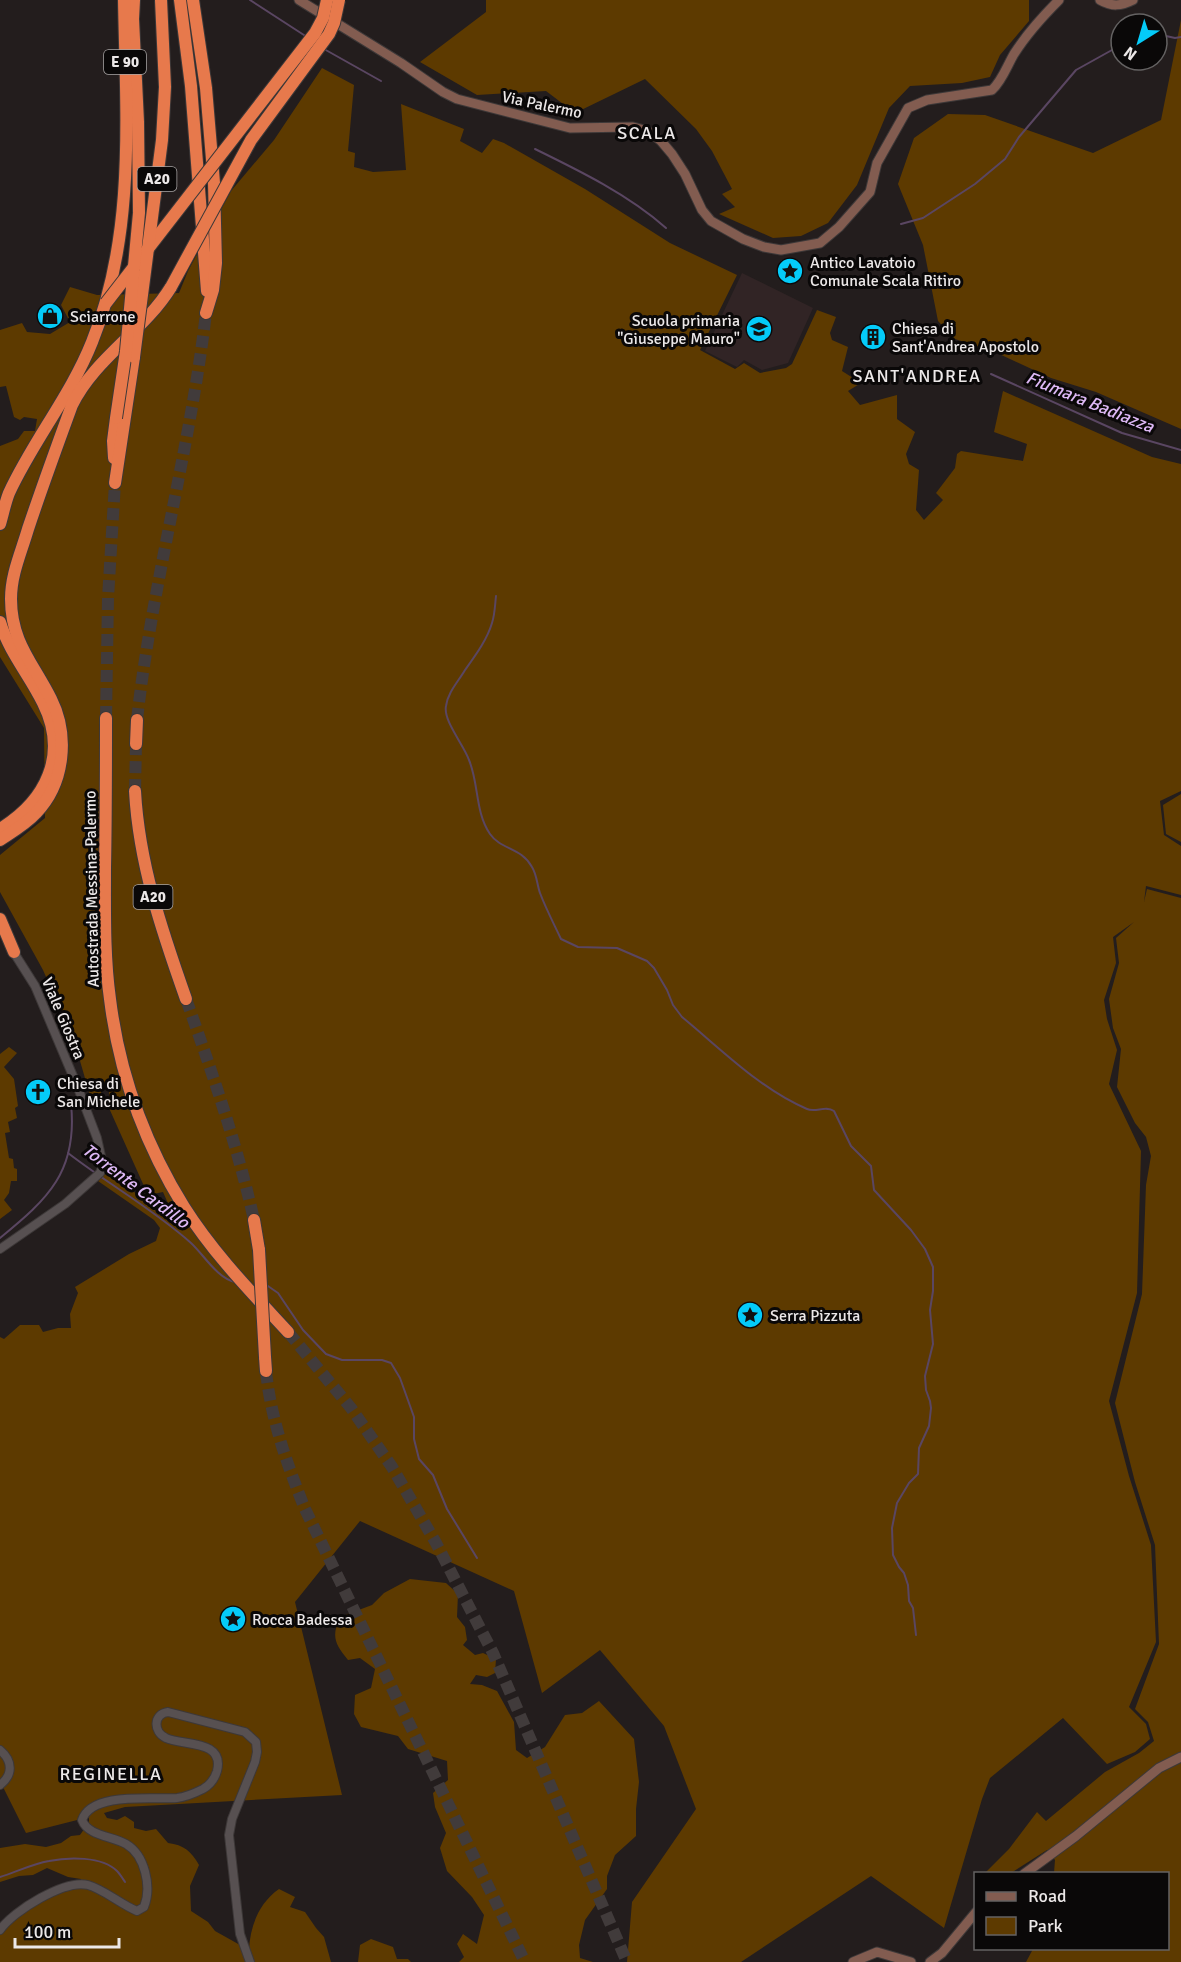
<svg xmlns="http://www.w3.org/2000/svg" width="1181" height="1962" viewBox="0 0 1181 1962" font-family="Signika,sans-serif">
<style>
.built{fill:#312425}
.green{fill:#5d3a00}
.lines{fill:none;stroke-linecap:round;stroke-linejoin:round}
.stream{stroke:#5a4662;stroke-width:2}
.motorway-tunnel{stroke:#413b3b;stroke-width:12;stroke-dasharray:12 6;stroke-linecap:butt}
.tertiary-casing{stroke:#3d3838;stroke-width:10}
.secondary-casing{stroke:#3d3838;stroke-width:11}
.motorway-casing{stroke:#3d3838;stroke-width:14}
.tertiary{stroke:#575051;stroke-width:8}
.secondary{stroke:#825c50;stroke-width:9}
.motorway{stroke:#e7794c;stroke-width:12}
.motorway-bridge-casing{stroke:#3d3838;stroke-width:14;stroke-linecap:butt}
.motorway-bridge{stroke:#e7794c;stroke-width:12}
.labels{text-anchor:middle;stroke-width:6;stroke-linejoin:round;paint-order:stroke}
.shield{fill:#0a0808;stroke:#a8a5a5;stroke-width:1.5}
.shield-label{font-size:15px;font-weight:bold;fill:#ece8e8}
.street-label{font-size:16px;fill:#ece8e8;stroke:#0a0808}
.poi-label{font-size:16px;fill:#ece8e8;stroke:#0a0808;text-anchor:start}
.neighbourhood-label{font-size:18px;letter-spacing:1.5px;fill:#ece8e8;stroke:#0a0808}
.water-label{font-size:18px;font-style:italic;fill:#ddb8f5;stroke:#0a0808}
</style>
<rect width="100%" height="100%" fill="#231d1d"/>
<polygon class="built" points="742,273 813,308 788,363 762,370 744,360 737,367 705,351"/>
<g class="green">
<polygon points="486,0 1029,0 1029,21 1000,55 990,77 962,83 910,86 889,108 857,185 828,223 801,236 773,238 719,214 735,207 722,194 732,189 712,151 696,129 645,79 575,113 546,91 477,95 420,62 486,12"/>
<polygon points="1181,20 1181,429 1096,392 1051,378 995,352 955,339 938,321 923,245 898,184 914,138 948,114 985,115 1093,153 1161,120"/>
<path d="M322 68 354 85 348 151 355 153 354 167 373 172 406 170 401 104 464 129 460 141 482 153 493 139 504 143 585 189 670 243 737 275 700 350 735 369 744 363 760 373 786 368 792 364 817 310 836 317 830 333 832 340 848 347 842 371 861 383 848 391 860 405 897 395V419L915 432 906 454 909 464 919 470 916 510 924 520 943 500 936 493 955 468 957 454 961 451 1023 461 1027 444 994 432 1003 391 1152 457 1181 464V791L1160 801 1164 835 1181 846V895L1146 886 1144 902 1147 889 1181 898V1962H1026L1033 1949 1168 1948V1874L1054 1873 1055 1860 1047 1850 1011 1873H985L1009 1849 1037 1812 1046 1821 1105 1772 1139 1753 1154 1741 1148 1722 1135 1709 1159 1644 1155 1545 1135 1482 1115 1403 1142 1294 1146 1185 1151 1156 1146 1137 1135 1123 1117 1087 1121 1049 1113 1028 1109 999 1119 963 1116 938 1134 922 1113 937 1116 963 1104 1000 1107 1019 1117 1050 1109 1084 1141 1151 1137 1293 1109 1401 1129 1476 1151 1545 1156 1642 1129 1707 1146 1724 1150 1739 1135 1752 1107 1764 1063 1718 990 1778 982 1799 944 1928 871 1876 741 1962H627L632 1902 696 1809 664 1726 600 1650 542 1693 514 1591 360 1521 295 1602 342 1795 125 1807 104 1813 107 1818 117 1820 125 1816 134 1822V1828L146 1831 156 1829 168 1843C184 1845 191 1851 199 1865L190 1886 191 1911 208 1922 215 1931 249 1950C250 1926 259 1903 279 1889L295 1897 290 1907 305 1912 316 1928 324 1937 331 1962H0V1933L15 1917 58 1892 82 1887 81 1879 68 1877 47 1868 33 1875 19 1876 0 1882V1848L25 1844 46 1847 61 1843 71 1836 80 1835 89 1822V1817L26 1833 0 1781V1337L4 1339 20 1325H39L43 1332 58 1328H71L70 1314 78 1293 75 1287 129 1254 156 1241 160 1228 154 1220 98 1181 105 1174 174 1217 163 1192 148 1195 109 1108V1083L103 1085 98 1105 91 1099 74 1040 43 970 0 892V855L45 818 44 728 0 657V446L18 439 24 431H35L37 419 24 417 20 420 14 417 6 386 0 387V330L22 323 27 332 50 334 70 322 61 305 70 287 97 295 179 293 188 271 231 191 274 140Z"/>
<polygon points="1181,794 1181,842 1166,834 1163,805"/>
<polygon points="9,1047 17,1053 4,1067 14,1079 18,1106 15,1108 17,1118 8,1122 10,1132 5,1133 9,1158 13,1159 14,1168 17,1169 17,1181 11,1181 9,1193 4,1200 12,1210 0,1219 0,1054"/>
<path d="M410 1579 446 1583 458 1594 457 1617 465 1627 467 1640 463 1645 475 1655 483 1653 496 1659 495 1673 487 1677 476 1675 470 1684 482 1685 497 1691 514 1722 516 1750 527 1758 545 1747 565 1715 582 1713 599 1701 634 1739 639 1782 636 1809V1836L615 1855 607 1876V1889L585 1920 579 1945 580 1958 593 1962H459L464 1957 457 1944 463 1934 477 1944 484 1915 472 1897 447 1871 440 1848 446 1833 435 1807 433 1793 448 1780 447 1761 408 1749 398 1736 361 1727 354 1714 355 1695 371 1688 375 1669 360 1658 348 1660C335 1644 331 1637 340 1617L372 1605 384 1593Z"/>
<polygon points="371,1939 393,1947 397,1959 408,1959 411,1962 358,1962 360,1945"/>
</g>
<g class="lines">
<g class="stream">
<polyline points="250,0 307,37"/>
<polyline points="1157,34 1175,38 1181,37"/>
<polyline points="324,49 381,81"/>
<path d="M535 149C580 171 629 195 666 228"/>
<polyline points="901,224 923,218 975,184 1005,159 1019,137 1076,70 1121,45"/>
<polyline points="991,374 1122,433 1181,450"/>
<path d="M496 596C495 604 495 614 492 623 487 640 475 656 465 670 458 682 448 692 446 706 443 721 464 745 469 760 479 784 475 812 490 834 501 850 521 847 532 867 537 875 537 885 540 893 546 909 554 924 561 939L578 947 617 948 647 961 654 968 667 990 673 1005 682 1017C721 1049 760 1089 807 1109 816 1113 825 1105 834 1111L851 1146 871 1166 874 1190 911 1230 925 1249 933 1267V1291L930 1310 933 1344 925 1376 926 1390 930 1401 931 1408 929 1426 919 1448 918 1474 909 1483 897 1503 892 1528 893 1555 899 1567 904 1573 908 1585 909 1601 913 1608 916 1635"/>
<path d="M68 1153C108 1184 153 1209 191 1243 204 1255 217 1278 235 1282"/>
<path d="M0 1238C48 1199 78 1171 71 1104"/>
<polyline points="265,1284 278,1293 303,1330 326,1354 342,1360 382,1360 391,1363 400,1378 414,1417 414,1439 419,1459 433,1475 447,1509 477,1558"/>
<path d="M0 1877C16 1872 32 1864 49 1861 68 1857 102 1856 117 1871 120 1874 123 1879 125 1882"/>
</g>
<g class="motorway-tunnel">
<polyline points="106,718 108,598 115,483"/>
<path d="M137 720C152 583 190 450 206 313"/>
<polyline points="135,791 136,744"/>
<path d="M186 999C212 1072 237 1144 254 1220"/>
<polyline points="288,1332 351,1408 392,1467 436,1543 493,1653 627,1962"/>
<path d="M266 1371C271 1420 287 1464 305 1509L525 1962"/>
</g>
<g class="tertiary-casing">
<g id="tertiary">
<polyline points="0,1249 65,1204 100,1173 103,1165 97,1138 78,1088 35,986 11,948"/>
<path d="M0 1750C13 1761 13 1775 0 1785"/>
<path d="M0 1930C13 1911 65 1879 88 1885 105 1890 120 1904 137 1911L144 1907C152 1887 145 1855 126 1844 112 1836 88 1836 82 1820 92 1791 154 1800 177 1798 186 1797 195 1793 203 1789 210 1785 215 1778 217 1771 225 1739 182 1746 166 1738 153 1732 153 1714 168 1712L245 1732 256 1742 257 1752 255 1762 232 1819 229 1835 240 1934 250 1962"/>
</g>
</g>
<g class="secondary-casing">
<g id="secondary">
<path d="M299 0 401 63 443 92 457 99 570 128 633 127 648 131 661 141 672 154 685 174 702 210 711 221 743 239 764 247 781 250 820 243 839 227 870 192 877 163 908 108 927 100 992 90C1002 81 1007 66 1014 54 1026 35 1043 16 1059 0"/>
<path d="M1100 0C1112 7 1121 6 1133 0"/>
<polyline points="1024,1874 1076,1836 1159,1768 1181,1757"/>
<polyline points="853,1962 877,1952 911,1962"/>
<polyline points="930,1962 942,1953 976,1912"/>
</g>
</g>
<g class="motorway-casing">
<g id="motorway">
<polyline points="134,0 133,19 138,122 139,213"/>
<polyline points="180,0 191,86 207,291"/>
<polyline points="193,0 206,88 214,183 216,263 213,290 206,313"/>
<polyline points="114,458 113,441 116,418"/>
<polyline points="115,483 134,357"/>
<path d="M0 524C3 514 5 503 9 493 33 441 71 395 92 342 136 234 126 114 124 0"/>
<path d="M0 622C9 652 30 676 43 703 69 755 46 801 0 829"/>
<path d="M106 718C106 768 106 818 105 868 105 912 104 956 110 999 119 1072 145 1144 184 1207 213 1253 251 1292 288 1332"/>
<polyline points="136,744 137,720"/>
<path d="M135 791C139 864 162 931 186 999"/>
<path d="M0 840C12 832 26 824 36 813 65 783 69 735 51 699 33 663 11 642 11 599 11 574 21 553 28 529 42 487 57 446 72 405 95 358 144 331 171 287"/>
<polyline points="0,919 14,952"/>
<polyline points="254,1220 259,1250"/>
<polyline points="265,1357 266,1371"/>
</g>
</g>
<use href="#tertiary" class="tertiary"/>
<use href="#secondary" class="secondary"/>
<use href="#motorway" class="motorway"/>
<g class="motorway-bridge-casing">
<g id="motorway-bridge">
<polyline points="171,287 251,140 329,34 334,23 339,0"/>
<polyline points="106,303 315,33 323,18 327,0"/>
<polyline points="134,357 162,140 165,87 161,0"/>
<polyline points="116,418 126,351 139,213"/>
<polyline points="259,1250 265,1357"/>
</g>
</g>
<use href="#motorway-bridge" class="motorway-bridge"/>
</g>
<defs>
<g id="sight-disc" transform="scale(1.35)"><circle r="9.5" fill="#04cbf9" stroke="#0a0808"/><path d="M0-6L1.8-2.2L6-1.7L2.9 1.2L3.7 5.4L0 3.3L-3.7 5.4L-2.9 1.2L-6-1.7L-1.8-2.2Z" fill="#111"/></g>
<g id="shop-disc" transform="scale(1.35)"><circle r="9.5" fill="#04cbf9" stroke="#0a0808"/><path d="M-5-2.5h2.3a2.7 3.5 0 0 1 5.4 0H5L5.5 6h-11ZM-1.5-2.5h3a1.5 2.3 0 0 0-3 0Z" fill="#111"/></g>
<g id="school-disc" transform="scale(1.35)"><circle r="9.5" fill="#04cbf9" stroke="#0a0808"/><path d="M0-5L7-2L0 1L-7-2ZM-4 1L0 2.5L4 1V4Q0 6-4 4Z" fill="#111"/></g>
<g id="building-disc" transform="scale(1.35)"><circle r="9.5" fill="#04cbf9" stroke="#0a0808"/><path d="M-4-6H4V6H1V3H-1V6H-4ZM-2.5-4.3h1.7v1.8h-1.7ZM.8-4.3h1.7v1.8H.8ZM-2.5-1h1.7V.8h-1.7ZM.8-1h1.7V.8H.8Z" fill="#111"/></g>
<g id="church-disc" transform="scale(1.35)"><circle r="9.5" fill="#04cbf9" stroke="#0a0808"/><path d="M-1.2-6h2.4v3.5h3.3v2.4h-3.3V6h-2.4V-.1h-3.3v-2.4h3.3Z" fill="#111"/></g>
</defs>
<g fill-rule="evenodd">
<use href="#sight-disc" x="790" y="271"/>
<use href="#shop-disc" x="50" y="316"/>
<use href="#school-disc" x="759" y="329"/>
<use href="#building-disc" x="873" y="337"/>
<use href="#church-disc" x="38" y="1092"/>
<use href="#sight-disc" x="750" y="1315"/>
<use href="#sight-disc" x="233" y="1619"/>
</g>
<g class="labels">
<g class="shield">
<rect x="104" y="50" width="42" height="24" rx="4.5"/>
<rect x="137.5" y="167" width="39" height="24" rx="4.5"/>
<rect x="133.5" y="885" width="39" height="24" rx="4.5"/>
</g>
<g class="shield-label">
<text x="125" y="67">E 90</text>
<text x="157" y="184">A20</text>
<text x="153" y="902">A20</text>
</g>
<g class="street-label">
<text transform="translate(542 104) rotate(12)" y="6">Via Palermo</text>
<text transform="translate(91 889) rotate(-91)" y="6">Autostrada Messina-Palermo</text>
<text transform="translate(64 1018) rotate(67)" y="6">Viale Giostra</text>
</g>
<g class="poi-label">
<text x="810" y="268">Antico Lavatoio<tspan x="810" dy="18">Comunale Scala Ritiro</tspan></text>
<text x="70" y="322">Sciarrone</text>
<text x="740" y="326" text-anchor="end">Scuola primaria<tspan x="740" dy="18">"Giuseppe Mauro"</tspan></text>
<text x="892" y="334">Chiesa di<tspan x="892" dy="18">Sant'Andrea Apostolo</tspan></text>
<text x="57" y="1089">Chiesa di<tspan x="57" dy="18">San Michele</tspan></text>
<text x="770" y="1321">Serra Pizzuta</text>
<text x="252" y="1625">Rocca Badessa</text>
</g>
<g class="neighbourhood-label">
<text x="647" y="139">SCALA</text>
<text x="917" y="382">SANT'ANDREA</text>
<text x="111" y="1780">REGINELLA</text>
</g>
<g class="water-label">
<text transform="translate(1090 402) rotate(22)" y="6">Fiumara Badiazza</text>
<text transform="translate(136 1186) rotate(37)" y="6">Torrente Cardillo</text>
</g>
</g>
<rect x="974" y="1872" width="195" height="78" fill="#0a0808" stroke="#646262" stroke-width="1.5"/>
<rect x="986" y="1892" width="30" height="9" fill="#825c50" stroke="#646262" stroke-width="1.5"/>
<text x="1028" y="1902" font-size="18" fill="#ece8e8">Road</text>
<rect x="986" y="1917" width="30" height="18" fill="#5d3a00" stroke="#646262" stroke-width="1.5"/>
<text x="1028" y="1932" font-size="18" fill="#ece8e8">Park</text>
<g transform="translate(1139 42) rotate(217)"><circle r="28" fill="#0a0808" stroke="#646262" stroke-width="1.5"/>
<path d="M0-4.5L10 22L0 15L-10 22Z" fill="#04cbf9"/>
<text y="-9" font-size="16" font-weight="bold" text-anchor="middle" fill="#ece8e8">N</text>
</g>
<path d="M15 1938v9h104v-9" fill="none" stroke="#ece8e8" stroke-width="3"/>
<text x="24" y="1938" font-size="18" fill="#ece8e8" stroke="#0a0808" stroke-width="4.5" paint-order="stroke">100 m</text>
</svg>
